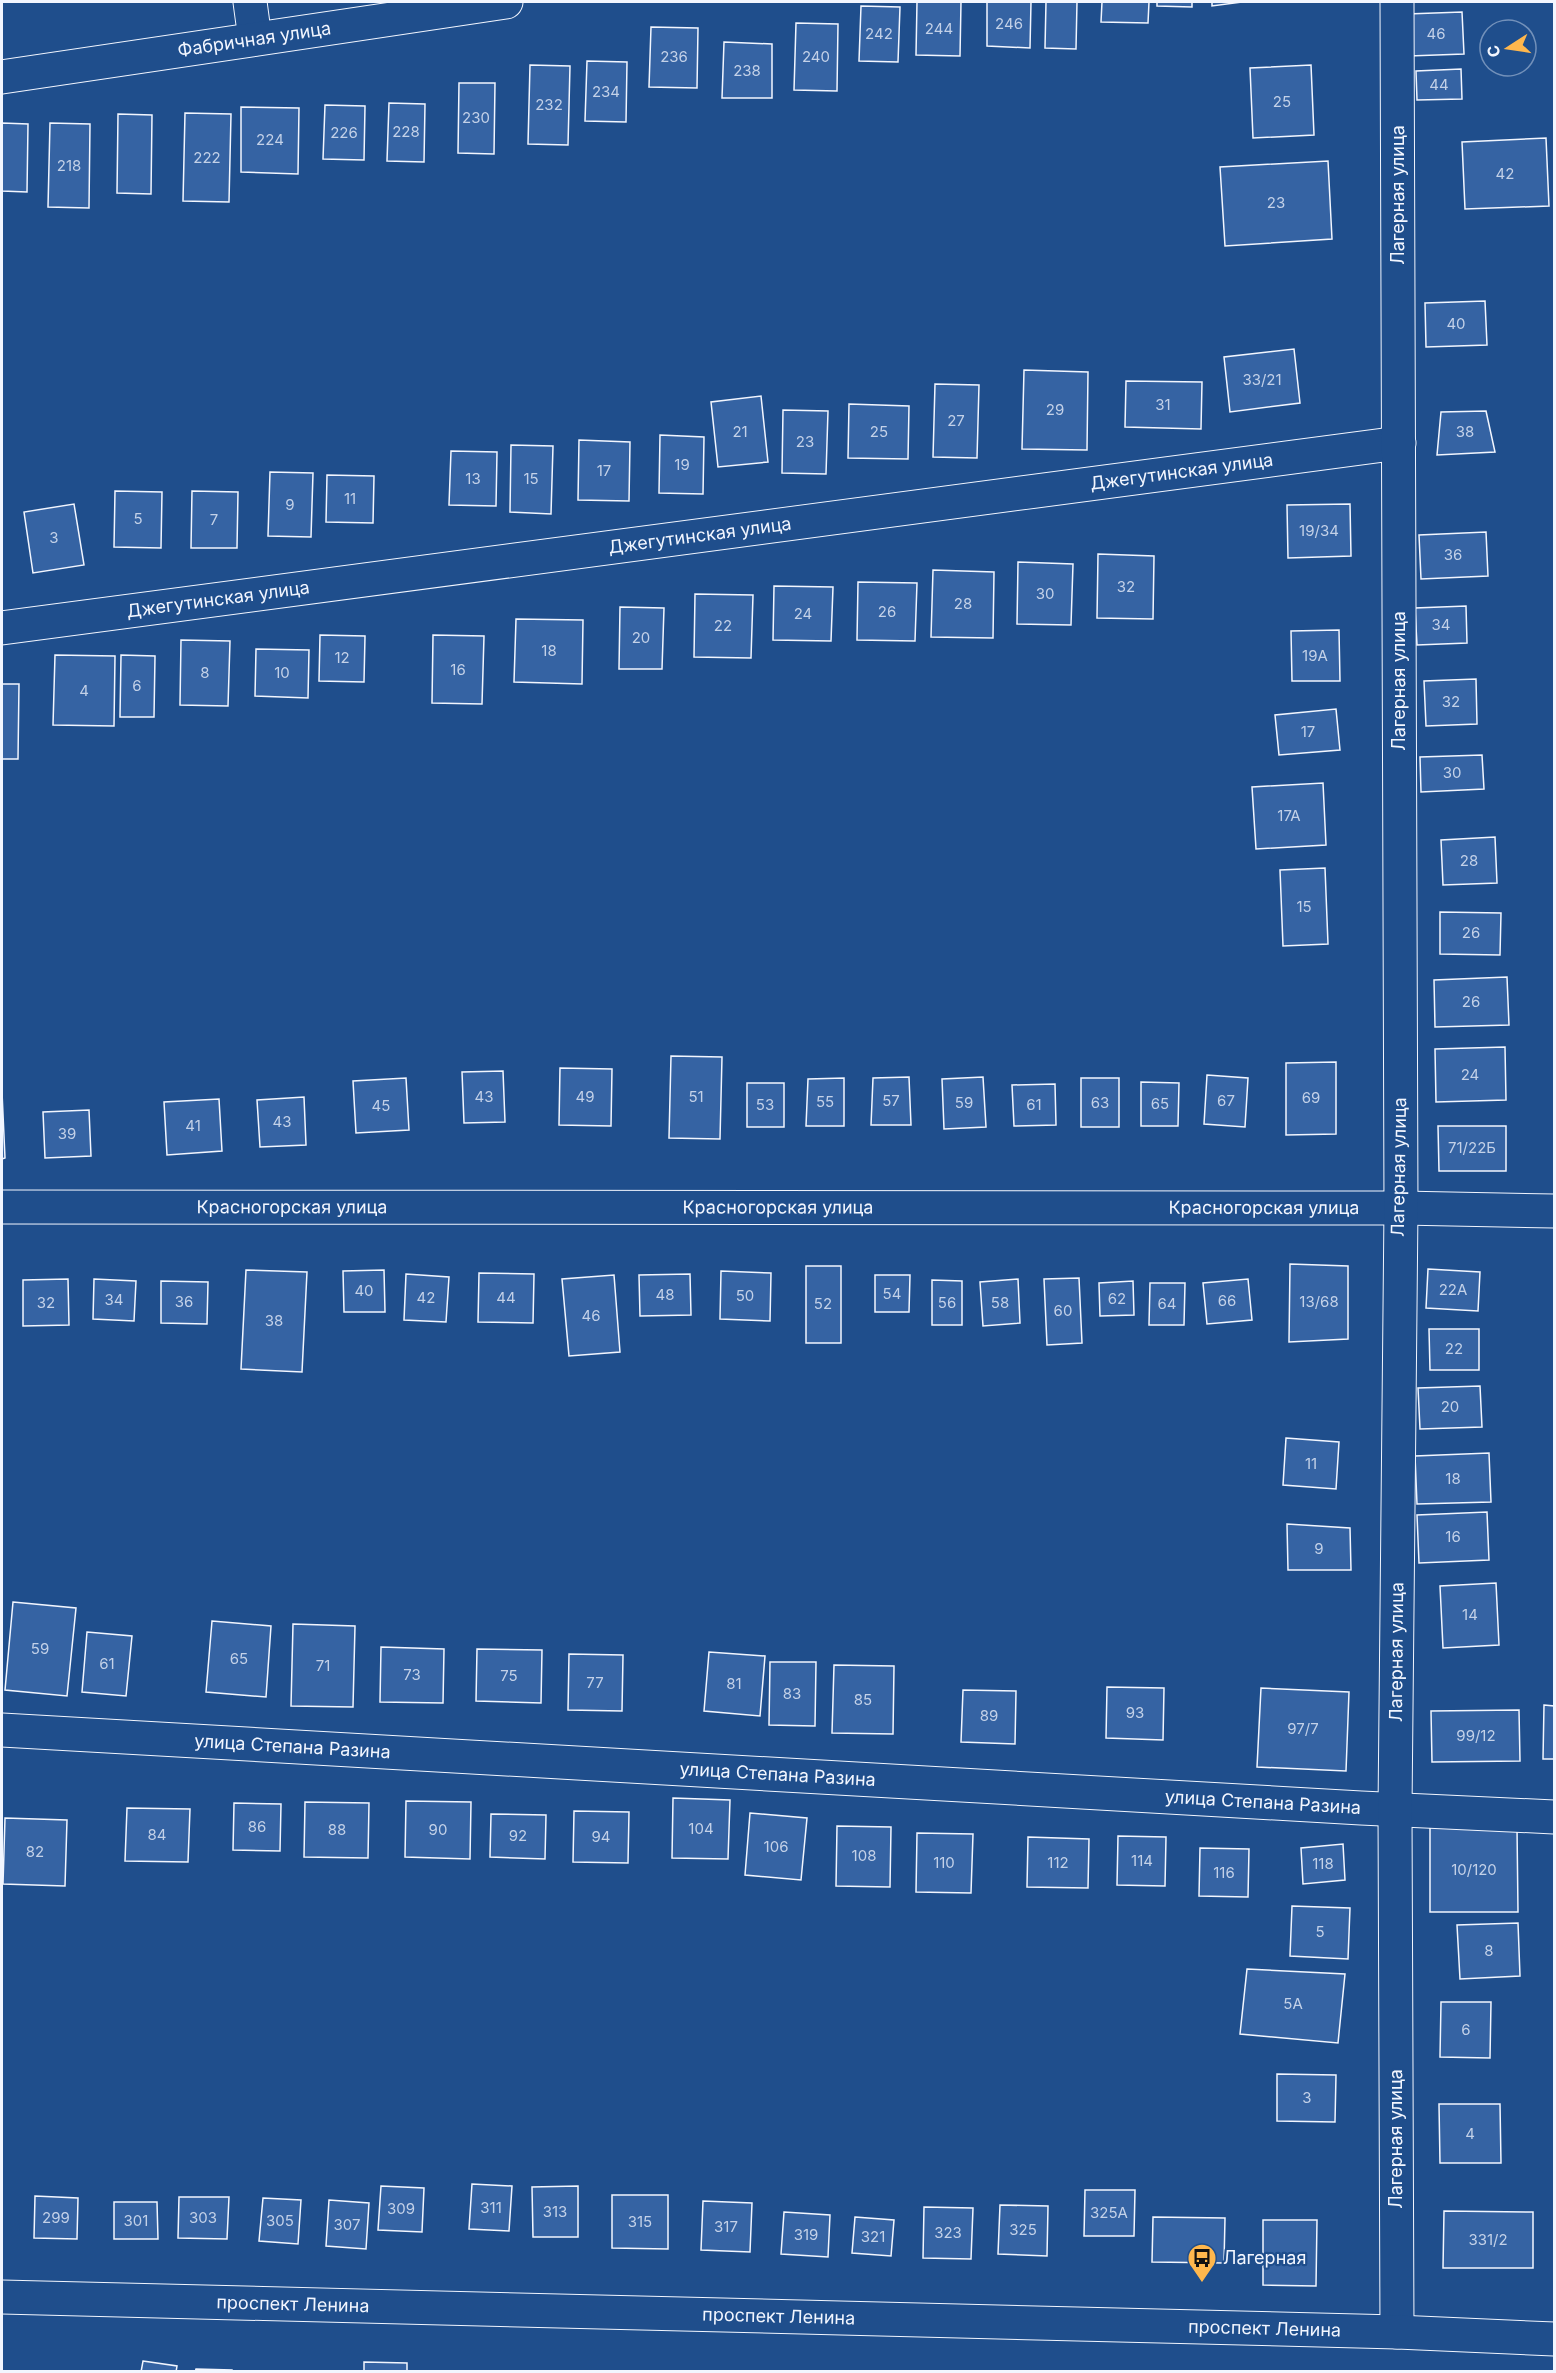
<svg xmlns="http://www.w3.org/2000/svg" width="1556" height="2373" viewBox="0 0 1556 2373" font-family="Inter,sans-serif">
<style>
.building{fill:#3563a3;stroke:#f2f6ff;stroke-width:1.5}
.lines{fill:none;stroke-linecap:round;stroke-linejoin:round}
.minor-casing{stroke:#f2f6ff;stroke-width:35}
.major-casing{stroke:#f2f6ff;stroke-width:35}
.minor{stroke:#1f4e8c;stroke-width:33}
.major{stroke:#1f4e8c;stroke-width:33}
.labels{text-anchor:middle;stroke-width:4.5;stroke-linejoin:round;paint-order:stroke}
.number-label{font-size:15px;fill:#c3d1e8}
.street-label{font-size:18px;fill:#f2f6ff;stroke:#1f4e8c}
.poi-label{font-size:18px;fill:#f2f6ff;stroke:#1f4e8c;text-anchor:start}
</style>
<rect width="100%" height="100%" fill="#1f4e8c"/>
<g class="building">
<polygon points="917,2 961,2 960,56 916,55"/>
<polygon points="987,2 1031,2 1030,48 987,46"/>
<polygon points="1046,2 1077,2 1076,49 1045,48"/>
<polygon points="1102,2 1149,2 1148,23 1101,22"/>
<polygon points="1157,2 1192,2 1192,7 1157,6"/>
<polygon points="1212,2 1242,2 1212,6"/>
<polygon points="861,6 900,7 898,62 859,61"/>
<polygon points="1462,12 1464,54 1409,56 1407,14"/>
<polygon points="796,23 838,24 837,91 794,90"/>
<polygon points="651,27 698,28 697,88 649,87"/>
<polygon points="724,42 772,44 772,98 722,98"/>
<polygon points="587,61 627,62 626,122 585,121"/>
<polygon points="530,65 570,66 568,145 528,144"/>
<polygon points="1311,65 1314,135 1253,138 1250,68"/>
<polygon points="1461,69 1462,99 1417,100 1416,71"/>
<polygon points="459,83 495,83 494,154 458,153"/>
<polygon points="389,103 425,104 424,162 387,161"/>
<polygon points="325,105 365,106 364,160 323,159"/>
<polygon points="241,107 299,108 298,174 241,172"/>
<polygon points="185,113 231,114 229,202 183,201"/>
<polygon points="118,114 152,115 151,194 117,193"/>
<polygon points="2,123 28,124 27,192 2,191"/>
<polygon points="50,123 90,124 89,208 48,207"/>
<polygon points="1546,138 1549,206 1465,209 1462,142"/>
<polygon points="1328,161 1332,239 1225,246 1220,167"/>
<polygon points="1485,301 1487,345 1426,347 1425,303"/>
<polygon points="1294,349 1300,403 1230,412 1224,357"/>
<polygon points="1024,370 1088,372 1087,450 1022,449"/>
<polygon points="1126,381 1202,382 1201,429 1125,427"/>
<polygon points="935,384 979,385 977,458 933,457"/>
<polygon points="761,396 768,462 718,467 711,402"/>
<polygon points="849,404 909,406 908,459 848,458"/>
<polygon points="783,410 828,411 826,474 782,473"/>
<polygon points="1486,411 1495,452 1437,455 1441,412"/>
<polygon points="660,435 704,437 703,494 659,493"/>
<polygon points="579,440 630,442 629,501 578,500"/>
<polygon points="511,445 553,446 551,514 510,512"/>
<polygon points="451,451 497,452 496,506 449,505"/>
<polygon points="270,472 313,473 311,537 268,536"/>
<polygon points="327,475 374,476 373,523 326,522"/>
<polygon points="115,491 162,492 161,548 114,547"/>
<polygon points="192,491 238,492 237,548 191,548"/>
<polygon points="74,504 84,565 33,573 24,512"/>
<polygon points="1350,504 1351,556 1288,558 1287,505"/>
<polygon points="1486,532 1488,576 1421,579 1419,535"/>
<polygon points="1098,554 1154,556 1153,619 1097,618"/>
<polygon points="1018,562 1073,564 1071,625 1017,624"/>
<polygon points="933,570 994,572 993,638 931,637"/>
<polygon points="858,582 917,583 915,641 857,640"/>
<polygon points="774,586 833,587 831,641 773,640"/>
<polygon points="695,594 753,595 751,658 694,657"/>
<polygon points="1466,606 1467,643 1417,645 1415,608"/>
<polygon points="620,607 664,608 662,669 619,669"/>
<polygon points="516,619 583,620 582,684 514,682"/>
<polygon points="1339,630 1340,681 1292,681 1291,631"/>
<polygon points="320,635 365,636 364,682 319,681"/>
<polygon points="433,635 484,636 482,704 432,703"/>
<polygon points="181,640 230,641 228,706 180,705"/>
<polygon points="256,649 309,650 308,698 255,696"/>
<polygon points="55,655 115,656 114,726 53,725"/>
<polygon points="121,655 155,656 154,717 120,717"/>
<polygon points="1476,679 1477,724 1426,726 1424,681"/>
<polygon points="2,684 19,684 18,759 2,759"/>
<polygon points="1336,709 1340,750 1279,755 1275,715"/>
<polygon points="1482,755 1484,789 1421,792 1420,757"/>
<polygon points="1323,783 1326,845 1256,849 1252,787"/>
<polygon points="1495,837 1497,883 1443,885 1441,840"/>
<polygon points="1325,868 1328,944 1283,946 1280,870"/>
<polygon points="1440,912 1501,913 1500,955 1440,954"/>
<polygon points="1507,977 1509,1025 1435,1027 1434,980"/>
<polygon points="1505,1047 1506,1100 1436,1102 1435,1049"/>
<polygon points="671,1056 722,1057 720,1139 669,1138"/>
<polygon points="1336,1062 1336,1134 1286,1135 1286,1063"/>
<polygon points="560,1068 612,1069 611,1126 559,1125"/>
<polygon points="503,1071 505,1122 464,1123 462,1072"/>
<polygon points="1207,1075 1248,1078 1245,1127 1204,1124"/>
<polygon points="909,1077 911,1125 871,1125 873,1078"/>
<polygon points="983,1077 986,1127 944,1129 942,1079"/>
<polygon points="406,1078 409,1130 356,1133 353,1081"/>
<polygon points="844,1078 844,1126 806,1126 808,1079"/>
<rect x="1081" y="1078" width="38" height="49"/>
<polygon points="1141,1082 1179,1083 1178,1126 1141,1126"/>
<rect x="747" y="1083" width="37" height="44"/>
<polygon points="1055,1084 1056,1125 1014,1126 1012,1085"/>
<polygon points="2,1092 5,1158 2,1159"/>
<polygon points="304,1097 306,1145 260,1147 257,1100"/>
<polygon points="219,1099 222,1151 167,1155 164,1102"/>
<polygon points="89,1110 91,1156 45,1158 43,1112"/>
<polygon points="1438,1126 1506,1126 1506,1171 1439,1171"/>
<polygon points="1290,1264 1348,1266 1348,1339 1289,1342"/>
<rect x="806" y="1266" width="35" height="77"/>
<polygon points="1428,1269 1480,1272 1478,1311 1426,1308"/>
<polygon points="246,1270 307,1272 302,1372 241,1369"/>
<polygon points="384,1270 385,1312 344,1312 343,1271"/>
<polygon points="721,1271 771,1273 770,1321 720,1319"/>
<polygon points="479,1273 534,1274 533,1323 478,1322"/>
<polygon points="406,1274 449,1277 446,1322 404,1320"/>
<polygon points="690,1274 691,1315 640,1316 639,1275"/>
<polygon points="614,1275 620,1352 569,1356 562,1279"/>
<polygon points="875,1275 910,1275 909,1312 875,1312"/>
<polygon points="1079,1278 1082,1343 1047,1345 1044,1279"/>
<polygon points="68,1279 69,1325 23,1326 23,1280"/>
<polygon points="94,1279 136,1281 134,1321 93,1319"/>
<polygon points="1018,1279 1020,1323 983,1326 980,1282"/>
<polygon points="1248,1279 1252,1320 1207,1324 1203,1283"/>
<polygon points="932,1280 962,1281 962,1325 932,1325"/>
<polygon points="161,1281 208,1282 207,1324 161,1323"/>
<polygon points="1133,1281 1134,1315 1100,1316 1099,1283"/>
<polygon points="1150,1283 1185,1283 1184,1325 1149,1325"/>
<polygon points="1429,1329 1479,1329 1479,1370 1430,1370"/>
<polygon points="1480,1386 1482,1427 1420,1429 1418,1388"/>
<polygon points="1286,1438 1339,1442 1336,1489 1283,1485"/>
<polygon points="1489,1453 1491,1502 1417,1504 1415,1456"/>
<polygon points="1487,1512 1489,1560 1419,1563 1417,1515"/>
<polygon points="1287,1524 1350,1528 1351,1570 1288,1570"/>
<polygon points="1496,1583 1499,1645 1443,1648 1440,1586"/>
<polygon points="13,1602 76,1608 67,1696 5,1690"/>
<polygon points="212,1621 271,1626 266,1697 206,1692"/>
<polygon points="293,1624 355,1626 353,1707 291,1706"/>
<polygon points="87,1632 132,1636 126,1696 82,1692"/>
<polygon points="381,1647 444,1649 443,1703 380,1702"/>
<polygon points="477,1649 542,1650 541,1703 476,1701"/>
<polygon points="709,1652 765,1656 760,1716 704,1711"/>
<polygon points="569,1654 623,1655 622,1711 568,1710"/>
<polygon points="770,1662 816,1662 815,1726 769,1725"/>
<polygon points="834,1665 894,1666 893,1734 832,1733"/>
<polygon points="1107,1687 1164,1688 1163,1740 1106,1738"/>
<polygon points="1261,1688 1349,1692 1346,1771 1257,1767"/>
<polygon points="963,1690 1016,1691 1015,1744 961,1742"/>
<polygon points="1544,1705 1554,1706 1554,1759 1543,1759"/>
<polygon points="1519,1710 1520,1761 1432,1762 1431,1711"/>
<polygon points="673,1798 730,1800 728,1859 672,1858"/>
<polygon points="406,1801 471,1802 470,1859 405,1857"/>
<polygon points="305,1802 369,1803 368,1858 304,1857"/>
<polygon points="234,1803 281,1804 280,1851 233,1850"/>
<polygon points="127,1808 190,1809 188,1862 125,1861"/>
<polygon points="574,1811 629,1812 628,1863 573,1862"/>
<polygon points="750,1813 807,1818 801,1880 745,1875"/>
<polygon points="491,1814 546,1815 545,1859 490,1857"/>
<polygon points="5,1818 67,1820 65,1886 3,1884"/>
<polygon points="837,1826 891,1827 890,1887 836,1886"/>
<polygon points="1430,1827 1517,1827 1518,1912 1430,1912"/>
<polygon points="917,1833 973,1834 971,1893 916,1892"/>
<polygon points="1118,1836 1166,1837 1165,1886 1117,1885"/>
<polygon points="1028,1837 1089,1839 1088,1888 1027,1887"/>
<polygon points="1343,1844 1345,1880 1303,1884 1301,1848"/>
<polygon points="1200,1848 1249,1849 1248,1897 1199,1896"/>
<polygon points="1292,1906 1350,1908 1348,1959 1290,1956"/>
<polygon points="1518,1923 1520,1976 1460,1979 1457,1925"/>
<polygon points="1247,1969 1345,1974 1338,2043 1240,2034"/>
<polygon points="1441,2002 1491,2002 1490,2058 1440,2057"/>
<polygon points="1277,2074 1336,2075 1335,2122 1277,2121"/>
<polygon points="1439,2104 1500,2104 1501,2163 1440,2163"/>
<polygon points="472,2184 512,2186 509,2231 469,2229"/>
<polygon points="381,2186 424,2188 422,2232 378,2230"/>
<polygon points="578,2186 578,2237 533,2237 532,2187"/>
<polygon points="1085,2190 1135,2190 1134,2236 1084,2236"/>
<polygon points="612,2195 668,2195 668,2249 612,2248"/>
<polygon points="35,2196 78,2198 77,2239 34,2238"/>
<polygon points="179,2197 229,2197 227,2239 178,2238"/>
<polygon points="263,2198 301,2200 298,2244 259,2241"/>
<polygon points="329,2200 369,2203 366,2249 326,2246"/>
<polygon points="703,2201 752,2203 750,2252 701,2250"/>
<polygon points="114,2202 157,2202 158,2239 114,2239"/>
<polygon points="1000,2205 1048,2206 1047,2256 998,2254"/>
<polygon points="924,2207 973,2208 971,2259 923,2258"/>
<polygon points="1444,2211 1533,2212 1533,2268 1443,2268"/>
<polygon points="784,2212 830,2215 828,2257 781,2254"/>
<polygon points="855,2217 894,2220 891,2256 852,2253"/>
<polygon points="1153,2217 1225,2218 1224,2263 1152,2262"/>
<polygon points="1263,2220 1317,2220 1316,2286 1263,2285"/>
<polygon points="143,2361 177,2366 176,2372 141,2372"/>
<polygon points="364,2362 407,2363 407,2372 364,2372"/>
<polygon points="196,2369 232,2370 232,2372 195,2372"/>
</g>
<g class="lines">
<g class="minor-casing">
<g id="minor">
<polyline points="250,2 255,39"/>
<path id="s1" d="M2 77 506 2"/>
<path id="s2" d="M2 628 1399 443"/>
<path id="s3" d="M2 1207 1401 1208 1554 1211"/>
<path id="s4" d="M2 1730 1361 1808 1554 1817"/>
<path id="s5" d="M1397 2332 1395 1810 1401 1208 1397 2"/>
</g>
</g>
<g class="major-casing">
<g id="major">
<path id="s6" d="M2 2297 1397 2332 1554 2339"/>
</g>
</g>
<use href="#minor" class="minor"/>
<use href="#major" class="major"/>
</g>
<defs>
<g id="bus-pin" transform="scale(1.5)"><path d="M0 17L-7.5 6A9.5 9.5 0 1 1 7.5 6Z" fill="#ffb74d" stroke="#1f4e8c"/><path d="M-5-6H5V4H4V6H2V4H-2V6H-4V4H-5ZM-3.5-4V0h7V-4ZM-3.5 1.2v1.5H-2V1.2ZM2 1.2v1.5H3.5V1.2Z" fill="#111"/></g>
</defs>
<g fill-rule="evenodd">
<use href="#bus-pin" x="1202" y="2258"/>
</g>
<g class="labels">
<g class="number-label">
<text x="1009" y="29">246</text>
<text x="939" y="34">244</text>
<text x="879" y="39">242</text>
<text x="1436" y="39">46</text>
<text x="674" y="62">236</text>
<text x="816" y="62">240</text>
<text x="747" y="76">238</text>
<text x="1439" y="90">44</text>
<text x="606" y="97">234</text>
<text x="1282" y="107">25</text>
<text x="549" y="110">232</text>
<text x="476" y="123">230</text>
<text x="406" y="137">228</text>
<text x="344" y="138">226</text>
<text x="270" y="145">224</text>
<text x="207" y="163">222</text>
<text x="69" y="171">218</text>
<text x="1505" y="179">42</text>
<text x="1276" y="208">23</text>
<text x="1456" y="329">40</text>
<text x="1262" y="385">33/21</text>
<text x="1163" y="410">31</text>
<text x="1055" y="415">29</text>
<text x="956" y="426">27</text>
<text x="740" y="437">21</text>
<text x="879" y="437">25</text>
<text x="1465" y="437">38</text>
<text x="805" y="447">23</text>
<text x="682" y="470">19</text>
<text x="604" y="476">17</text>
<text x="473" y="484">13</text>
<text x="531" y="484">15</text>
<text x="350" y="504">11</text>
<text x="290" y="510">9</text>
<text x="138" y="524">5</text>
<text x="214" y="525">7</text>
<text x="1319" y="536">19/34</text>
<text x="54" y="543">3</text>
<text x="1453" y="560">36</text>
<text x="1126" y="592">32</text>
<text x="1045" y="599">30</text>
<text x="963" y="609">28</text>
<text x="887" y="617">26</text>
<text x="803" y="619">24</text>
<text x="1441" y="630">34</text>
<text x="723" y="631">22</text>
<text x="641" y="643">20</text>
<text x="549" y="656">18</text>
<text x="1315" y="661">19А</text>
<text x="342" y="663">12</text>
<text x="458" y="675">16</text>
<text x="205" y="678">8</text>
<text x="282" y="678">10</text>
<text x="137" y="691">6</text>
<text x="84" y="696">4</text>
<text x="1451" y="707">32</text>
<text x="1308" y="737">17</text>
<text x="1452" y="778">30</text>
<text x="1289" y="821">17А</text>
<text x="1469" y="866">28</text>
<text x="1304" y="912">15</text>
<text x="1471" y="938">26</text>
<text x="1471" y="1007">26</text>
<text x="1470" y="1080">24</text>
<text x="484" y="1102">43</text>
<text x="585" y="1102">49</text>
<text x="696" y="1102">51</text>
<text x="1311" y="1103">69</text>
<text x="891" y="1106">57</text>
<text x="1226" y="1106">67</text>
<text x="825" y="1107">55</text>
<text x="964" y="1108">59</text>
<text x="1100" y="1108">63</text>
<text x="1160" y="1109">65</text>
<text x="765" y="1110">53</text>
<text x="1034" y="1110">61</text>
<text x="381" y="1111">45</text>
<text x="282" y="1127">43</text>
<text x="193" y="1131">41</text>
<text x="67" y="1139">39</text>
<text x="1472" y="1153">71/22Б</text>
<text x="1453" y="1295">22А</text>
<text x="364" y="1296">40</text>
<text x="892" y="1299">54</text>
<text x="665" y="1300">48</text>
<text x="745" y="1301">50</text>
<text x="426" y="1303">42</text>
<text x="506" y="1303">44</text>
<text x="1117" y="1304">62</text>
<text x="114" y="1305">34</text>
<text x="1227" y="1306">66</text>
<text x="184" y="1307">36</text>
<text x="1319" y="1307">13/68</text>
<text x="46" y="1308">32</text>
<text x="947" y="1308">56</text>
<text x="1000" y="1308">58</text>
<text x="823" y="1309">52</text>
<text x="1167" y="1309">64</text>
<text x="1063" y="1316">60</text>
<text x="591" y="1321">46</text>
<text x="274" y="1326">38</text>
<text x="1454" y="1354">22</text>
<text x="1450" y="1412">20</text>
<text x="1311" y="1469">11</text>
<text x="1453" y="1484">18</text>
<text x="1453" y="1542">16</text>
<text x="1319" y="1554">9</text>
<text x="1470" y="1620">14</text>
<text x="40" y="1654">59</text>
<text x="239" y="1664">65</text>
<text x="107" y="1669">61</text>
<text x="323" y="1671">71</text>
<text x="412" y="1680">73</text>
<text x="509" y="1681">75</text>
<text x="595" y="1688">77</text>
<text x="734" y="1689">81</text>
<text x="792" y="1699">83</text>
<text x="863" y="1705">85</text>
<text x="1135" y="1718">93</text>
<text x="989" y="1721">89</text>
<text x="1303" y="1734">97/7</text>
<text x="1476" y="1741">99/12</text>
<text x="257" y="1832">86</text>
<text x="701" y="1834">104</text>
<text x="337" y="1835">88</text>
<text x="438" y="1835">90</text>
<text x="157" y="1840">84</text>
<text x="518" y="1841">92</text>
<text x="601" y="1842">94</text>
<text x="776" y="1852">106</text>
<text x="35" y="1857">82</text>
<text x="864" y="1861">108</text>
<text x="1142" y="1866">114</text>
<text x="944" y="1868">110</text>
<text x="1058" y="1868">112</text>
<text x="1323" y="1869">118</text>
<text x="1474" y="1875">10/120</text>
<text x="1224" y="1878">116</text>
<text x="1320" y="1937">5</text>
<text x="1489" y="1956">8</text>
<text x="1293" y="2009">5А</text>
<text x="1466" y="2035">6</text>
<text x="1307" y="2103">3</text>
<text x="1470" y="2139">4</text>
<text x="491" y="2213">311</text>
<text x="401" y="2214">309</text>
<text x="555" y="2217">313</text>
<text x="1109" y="2218">325А</text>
<text x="56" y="2223">299</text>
<text x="203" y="2223">303</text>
<text x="136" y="2226">301</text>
<text x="280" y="2226">305</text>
<text x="640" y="2227">315</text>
<text x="347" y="2230">307</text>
<text x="726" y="2232">317</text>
<text x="1023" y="2235">325</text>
<text x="948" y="2238">323</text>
<text x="806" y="2240">319</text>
<text x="873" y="2242">321</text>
<text x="1488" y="2245">331/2</text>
</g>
<g class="street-label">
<text dy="6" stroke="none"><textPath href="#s1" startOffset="255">Фабричная улица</textPath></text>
<text transform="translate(1398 195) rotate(-90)" y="6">Лагерная улица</text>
<text dy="6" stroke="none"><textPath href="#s2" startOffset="1190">Джегутинская улица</textPath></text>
<text dy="6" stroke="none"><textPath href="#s2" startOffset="704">Джегутинская улица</textPath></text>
<text dy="6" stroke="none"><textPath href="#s2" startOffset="218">Джегутинская улица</textPath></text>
<text transform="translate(1399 681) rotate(-90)" y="6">Лагерная улица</text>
<text transform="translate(1399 1167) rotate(-89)" y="6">Лагерная улица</text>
<text dy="6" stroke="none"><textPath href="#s3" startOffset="290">Красногорская улица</textPath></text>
<text dy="6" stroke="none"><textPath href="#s3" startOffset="776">Красногорская улица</textPath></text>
<text dy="6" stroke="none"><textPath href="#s3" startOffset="1262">Красногорская улица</textPath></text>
<text dy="6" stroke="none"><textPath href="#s5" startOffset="680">Лагерная улица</textPath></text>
<text dy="6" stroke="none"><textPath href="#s4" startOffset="291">улица Степана Разина</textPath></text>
<text dy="6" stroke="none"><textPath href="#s4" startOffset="777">улица Степана Разина</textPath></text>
<text dy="6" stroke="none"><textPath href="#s4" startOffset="1263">улица Степана Разина</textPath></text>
<text transform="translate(1396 2139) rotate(-90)" y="6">Лагерная улица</text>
<text dy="6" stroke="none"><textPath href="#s6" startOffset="291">проспект Ленина</textPath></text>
<text dy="6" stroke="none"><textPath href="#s6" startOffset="777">проспект Ленина</textPath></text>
<text dy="6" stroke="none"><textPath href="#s6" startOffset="1263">проспект Ленина</textPath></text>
</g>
<g class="poi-label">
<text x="1223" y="2264">Лагерная</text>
</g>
</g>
<rect width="1556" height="2373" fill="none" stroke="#f2f6ff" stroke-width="6"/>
<g transform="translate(1508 48) rotate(258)"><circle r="28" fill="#1f4e8c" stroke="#7391ba" stroke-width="1.5"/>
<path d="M0-4.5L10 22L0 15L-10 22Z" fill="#ffb74d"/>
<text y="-9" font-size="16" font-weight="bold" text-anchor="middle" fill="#f2f6ff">С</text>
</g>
</svg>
